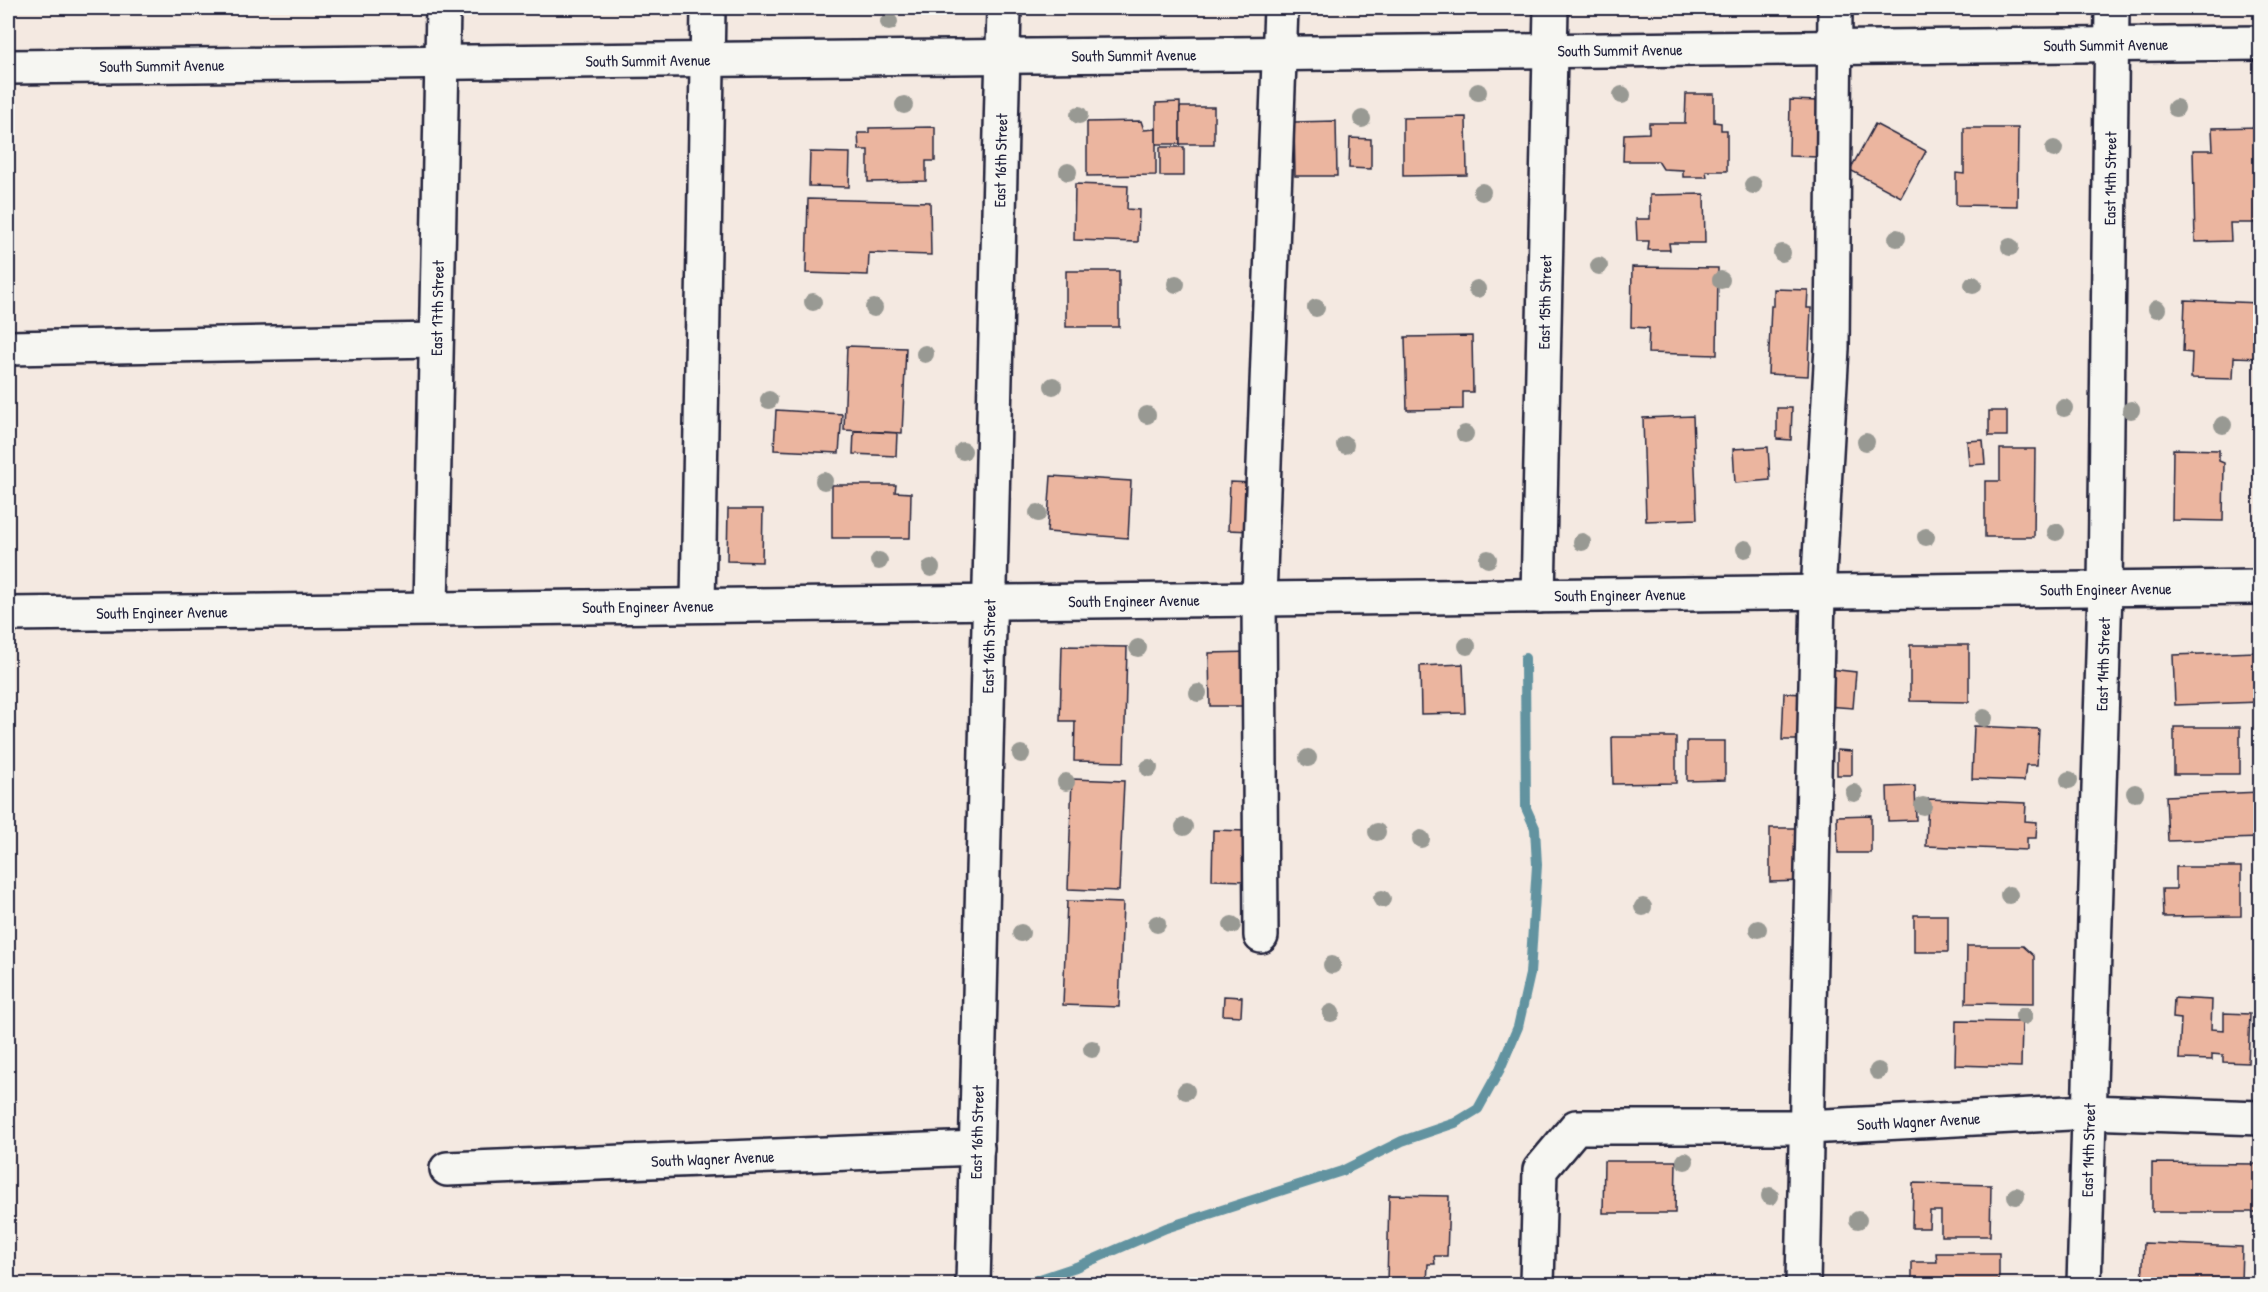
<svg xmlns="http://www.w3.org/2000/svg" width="2268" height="1292" viewBox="0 0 2268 1292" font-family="'Patrick Hand',sans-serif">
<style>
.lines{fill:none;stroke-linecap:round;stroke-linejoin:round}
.stream{stroke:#6293a0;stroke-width:10}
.building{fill:#ebb59f;stroke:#22223b;stroke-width:1.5}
.minor-casing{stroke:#22223b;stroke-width:38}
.minor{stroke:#f6f6f2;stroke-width:33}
.tree{fill:#989993}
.labels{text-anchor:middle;stroke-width:4.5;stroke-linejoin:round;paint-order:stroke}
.street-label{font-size:16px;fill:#22223b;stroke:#f6f6f2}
</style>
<rect width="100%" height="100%" fill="#f4e9e1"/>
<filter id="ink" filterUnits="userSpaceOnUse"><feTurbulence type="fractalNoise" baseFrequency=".0167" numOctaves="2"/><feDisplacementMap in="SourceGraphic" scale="12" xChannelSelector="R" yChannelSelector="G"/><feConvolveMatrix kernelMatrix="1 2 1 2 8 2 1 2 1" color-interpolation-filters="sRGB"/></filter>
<g filter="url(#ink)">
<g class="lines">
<polyline class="stream" points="1025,1284 1076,1267 1166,1228 1342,1171 1402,1141 1455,1123 1478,1109 1500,1069 1518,1027 1530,974 1537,865 1535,828 1526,808 1525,658"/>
</g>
<g class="building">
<polygon points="1108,8 1151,8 1151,9 1108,10"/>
<polygon points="1686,94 1714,94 1714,122 1721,123 1721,130 1727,130 1727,171 1706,171 1707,177 1683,177 1683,170 1663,169 1658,161 1623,161 1624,134 1649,133 1649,123 1685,123"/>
<polygon points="1790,100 1819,101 1818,157 1789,156"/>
<polygon points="1180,102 1180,144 1156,144 1156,103"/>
<rect x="1180" y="107" width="34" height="37"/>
<polygon points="1466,117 1467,175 1403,176 1403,118"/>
<polygon points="1141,121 1144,130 1156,129 1156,175 1087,176 1087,122"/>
<polygon points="1336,121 1337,176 1295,176 1294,122"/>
<polygon points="1875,124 1926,151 1901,197 1850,170"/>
<polygon points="935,127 935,161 926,161 926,181 868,182 868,150 859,150 858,133 869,133 869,128"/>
<polygon points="2260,127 2260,223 2230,223 2231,241 2195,242 2193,150 2213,150 2212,128"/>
<polygon points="1964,128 2018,128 2017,206 1956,205 1956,173 1964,174"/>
<polygon points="1350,138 1371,139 1371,169 1349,168"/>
<rect x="1160" y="147" width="24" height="29"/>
<polygon points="810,152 850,153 849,187 809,186"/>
<polygon points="1075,184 1128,186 1127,209 1139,210 1138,242 1074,240"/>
<polygon points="1704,194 1705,243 1669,243 1670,250 1648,250 1649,241 1637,241 1636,219 1650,219 1650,195"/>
<polygon points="808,199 930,202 931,255 869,253 868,275 806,273"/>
<polygon points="1632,267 1718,268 1717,355 1648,353 1649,328 1631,327"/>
<rect x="1066" y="271" width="53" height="56"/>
<polygon points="1774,289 1808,290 1807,308 1811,308 1808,376 1768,374 1771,306 1774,306"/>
<polygon points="2185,300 2260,303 2260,358 2234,357 2233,379 2191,378 2192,353 2183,352"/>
<polygon points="1472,336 1473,392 1463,392 1463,409 1407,410 1405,337"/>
<polygon points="847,346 906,348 902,433 844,430"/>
<polygon points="1777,408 1792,408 1791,440 1777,439"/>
<polygon points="776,410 842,414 839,453 774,450"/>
<rect x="1989" y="411" width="18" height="25"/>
<polygon points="1693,416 1697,519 1646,521 1643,418"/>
<polygon points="854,431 897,433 896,456 853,454"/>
<polygon points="1983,440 1985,464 1969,465 1967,441"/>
<polygon points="1768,447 1770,480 1735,483 1733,449"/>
<polygon points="2000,449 2035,449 2034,537 1985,537 1985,481 2000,481"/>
<polygon points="2173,449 2219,450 2219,461 2224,463 2223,521 2172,520"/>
<polygon points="1051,476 1131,481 1128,538 1047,532"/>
<polygon points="1230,482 1254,483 1252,531 1228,530"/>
<polygon points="832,485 896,485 895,492 911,493 910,538 832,538"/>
<polygon points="728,509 763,509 762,562 727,561"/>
<polygon points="1910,645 1969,645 1969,702 1910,701"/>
<polygon points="1062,646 1127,647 1124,762 1074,761 1075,721 1060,721"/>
<polygon points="1251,652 1252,706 1210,706 1209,653"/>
<polygon points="2256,652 2257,661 2260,661 2260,702 2175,705 2173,655"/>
<polygon points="1463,664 1465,713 1421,714 1420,666"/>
<polygon points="1830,669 1856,672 1853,708 1826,706"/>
<polygon points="1784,693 1804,694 1802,740 1782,740"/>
<polygon points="1974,726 2039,729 2037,765 2026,765 2024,781 1972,779"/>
<rect x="2174" y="727" width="66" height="47"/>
<polygon points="1612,737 1676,737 1676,783 1613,784"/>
<polygon points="1687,741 1725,741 1725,780 1687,781"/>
<polygon points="1837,750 1852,751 1852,775 1837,775"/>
<polygon points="1072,779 1124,781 1119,891 1068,889"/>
<polygon points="1915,786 1916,820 1888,821 1887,787"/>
<polygon points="2260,792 2260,838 2168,841 2166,796"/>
<polygon points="1928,799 2026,803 2025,821 2037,822 2036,838 2027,838 2027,850 1926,846"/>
<polygon points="1871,815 1871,853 1838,853 1837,816"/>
<polygon points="1770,828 1802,828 1802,881 1770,882"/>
<polygon points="1213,830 1247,831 1245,881 1212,880"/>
<polygon points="2176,867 2241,867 2241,916 2163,917 2162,889 2176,889"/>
<polygon points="1067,901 1123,903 1119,1007 1063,1005"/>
<rect x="1914" y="915" width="34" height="37"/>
<polygon points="1967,946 2023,946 2034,956 2034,1004 1966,1003"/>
<polygon points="1224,996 1242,997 1241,1016 1223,1015"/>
<polygon points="2174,998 2212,1000 2211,1029 2224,1030 2224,1013 2250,1014 2248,1063 2223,1062 2223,1055 2212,1054 2212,1060 2179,1059 2181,1019 2173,1018"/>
<polygon points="1956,1021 2022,1022 2021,1067 1955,1065"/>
<polygon points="1604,1161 1676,1161 1675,1213 1603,1213"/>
<polygon points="2152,1163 2257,1164 2257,1212 2152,1212"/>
<polygon points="1913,1183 1991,1185 1990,1236 1941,1236 1941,1211 1930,1211 1929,1228 1912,1228"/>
<polygon points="1389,1195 1449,1196 1447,1256 1434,1256 1435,1264 1428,1264 1427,1284 1387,1284"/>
<polygon points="2144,1243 2242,1247 2241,1284 2142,1284"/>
<polygon points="1936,1253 1999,1253 1999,1284 1912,1284 1912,1262 1937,1262"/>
</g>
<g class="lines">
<g class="minor-casing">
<g id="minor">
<path id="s1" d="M8 67 2260 43"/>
<polyline points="8,348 436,340"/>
<path id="s2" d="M1538 596 1551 8"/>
<polyline points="698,605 708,8"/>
<path id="s3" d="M431 608 443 8"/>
<path id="s4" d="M8 614 2260 587"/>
<polyline points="1261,936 1259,598 1281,8"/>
<path id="s5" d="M447 1169 977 1148"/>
<path id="s6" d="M973 1284 1004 8"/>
<path id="s7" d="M1537 1284 1540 1170 1576 1127H1807L2088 1112 2260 1118"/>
<polyline points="1803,1284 1818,593 1832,348 1835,8"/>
<path id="s8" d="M2084 1284 2105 589 2112 8"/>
</g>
</g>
<use href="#minor" class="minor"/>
</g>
<g class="tree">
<circle cx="889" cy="22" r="9"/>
<circle cx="1478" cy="92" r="9"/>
<circle cx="1622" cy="95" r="9"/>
<circle cx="904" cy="105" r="9"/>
<circle cx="2176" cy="108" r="9"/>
<circle cx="1079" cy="115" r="9"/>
<circle cx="1362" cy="119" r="9"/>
<circle cx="2054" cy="149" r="9"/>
<circle cx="1068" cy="172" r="9"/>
<circle cx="1753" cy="185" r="9"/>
<circle cx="1482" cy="192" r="9"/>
<circle cx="1897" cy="238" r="9"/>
<circle cx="2010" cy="247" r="9"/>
<circle cx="1782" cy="253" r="9"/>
<circle cx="1599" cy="266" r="9"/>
<circle cx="1721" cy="280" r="9"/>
<circle cx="1176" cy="284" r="9"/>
<circle cx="1973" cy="285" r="9"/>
<circle cx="1477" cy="289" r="9"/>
<circle cx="813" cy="302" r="9"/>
<circle cx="874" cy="308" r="9"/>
<circle cx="1316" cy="308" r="9"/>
<circle cx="2157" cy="309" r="9"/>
<circle cx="925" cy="354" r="9"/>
<circle cx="1053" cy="386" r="9"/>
<circle cx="769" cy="400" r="9"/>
<circle cx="2064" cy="408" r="9"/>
<circle cx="2131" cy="410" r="9"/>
<circle cx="1147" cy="415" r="9"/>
<circle cx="2223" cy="425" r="9"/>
<circle cx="1465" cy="434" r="9"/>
<circle cx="1866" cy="442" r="9"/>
<circle cx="1345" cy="445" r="9"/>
<circle cx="963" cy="451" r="9"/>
<circle cx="824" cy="481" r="9"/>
<circle cx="1038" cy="513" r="9"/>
<circle cx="2056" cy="532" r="9"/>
<circle cx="1926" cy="537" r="9"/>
<circle cx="1582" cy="542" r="9"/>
<circle cx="1745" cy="549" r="9"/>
<circle cx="1488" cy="559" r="9"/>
<circle cx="879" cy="561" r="9"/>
<circle cx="931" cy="568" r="9"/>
<circle cx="1467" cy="646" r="9"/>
<circle cx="1138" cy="648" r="9"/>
<circle cx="1198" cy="693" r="9"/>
<circle cx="1984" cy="718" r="9"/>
<circle cx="1021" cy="754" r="9"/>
<circle cx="1308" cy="758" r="9"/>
<circle cx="1149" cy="768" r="9"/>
<circle cx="2069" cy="780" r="9"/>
<circle cx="1066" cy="782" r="9"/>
<circle cx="1854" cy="793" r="9"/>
<circle cx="2135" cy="793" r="9"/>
<circle cx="1923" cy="806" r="9"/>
<circle cx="1184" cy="827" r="9"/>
<circle cx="1377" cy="832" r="9"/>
<circle cx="1421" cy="839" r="9"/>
<circle cx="2009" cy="895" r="9"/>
<circle cx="1382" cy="899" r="9"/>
<circle cx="1643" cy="907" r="9"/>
<circle cx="1157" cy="924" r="9"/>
<circle cx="1232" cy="925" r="9"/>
<circle cx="1758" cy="929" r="9"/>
<circle cx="1021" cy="933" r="9"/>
<circle cx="1332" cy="965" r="9"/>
<circle cx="1331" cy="1013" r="9"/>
<circle cx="2024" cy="1016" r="9"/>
<circle cx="1092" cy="1049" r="9"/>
<circle cx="1878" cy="1071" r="9"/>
<circle cx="1186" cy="1091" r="9"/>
<circle cx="1685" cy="1161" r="9"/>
<circle cx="1770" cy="1196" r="9"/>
<circle cx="2016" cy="1196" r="9"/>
<circle cx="1858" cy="1220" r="9"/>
</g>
</g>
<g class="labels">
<g class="street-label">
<text dy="6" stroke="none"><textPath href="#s1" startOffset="2098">South Summit Avenue</textPath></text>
<text dy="6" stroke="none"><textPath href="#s1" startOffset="1612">South Summit Avenue</textPath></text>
<text dy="6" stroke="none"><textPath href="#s1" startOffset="1126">South Summit Avenue</textPath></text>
<text dy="6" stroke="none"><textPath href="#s1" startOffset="640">South Summit Avenue</textPath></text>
<text dy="6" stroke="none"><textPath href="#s1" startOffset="154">South Summit Avenue</textPath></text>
<text dy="6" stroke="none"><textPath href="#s6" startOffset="1124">East 16th Street</textPath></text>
<text dy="6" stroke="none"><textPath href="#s8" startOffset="1106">East 14th Street</textPath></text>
<text dy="6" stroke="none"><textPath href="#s2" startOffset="294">East 15th Street</textPath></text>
<text dy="6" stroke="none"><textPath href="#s3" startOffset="300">East 17th Street</textPath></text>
<text dy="6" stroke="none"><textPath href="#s4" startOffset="2098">South Engineer Avenue</textPath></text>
<text dy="6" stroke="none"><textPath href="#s4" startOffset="1612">South Engineer Avenue</textPath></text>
<text dy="6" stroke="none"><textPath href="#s4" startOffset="1126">South Engineer Avenue</textPath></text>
<text dy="6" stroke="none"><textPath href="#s4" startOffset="640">South Engineer Avenue</textPath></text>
<text dy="6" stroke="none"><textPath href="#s4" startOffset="154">South Engineer Avenue</textPath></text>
<text dy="6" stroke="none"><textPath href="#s6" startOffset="638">East 16th Street</textPath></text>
<text dy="6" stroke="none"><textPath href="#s8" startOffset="620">East 14th Street</textPath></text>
<text dy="6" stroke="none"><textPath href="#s7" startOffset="513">South Wagner Avenue</textPath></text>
<text dy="6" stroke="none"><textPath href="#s6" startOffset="152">East 16th Street</textPath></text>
<text dy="6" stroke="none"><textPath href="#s8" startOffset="134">East 14th Street</textPath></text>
<text dy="6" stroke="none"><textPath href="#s5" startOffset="266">South Wagner Avenue</textPath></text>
</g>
</g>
<rect width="2268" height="1292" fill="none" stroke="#f6f6f2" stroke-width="30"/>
<rect x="15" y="15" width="2238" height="1262" fill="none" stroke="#22223b" stroke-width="2" filter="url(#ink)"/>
</svg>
